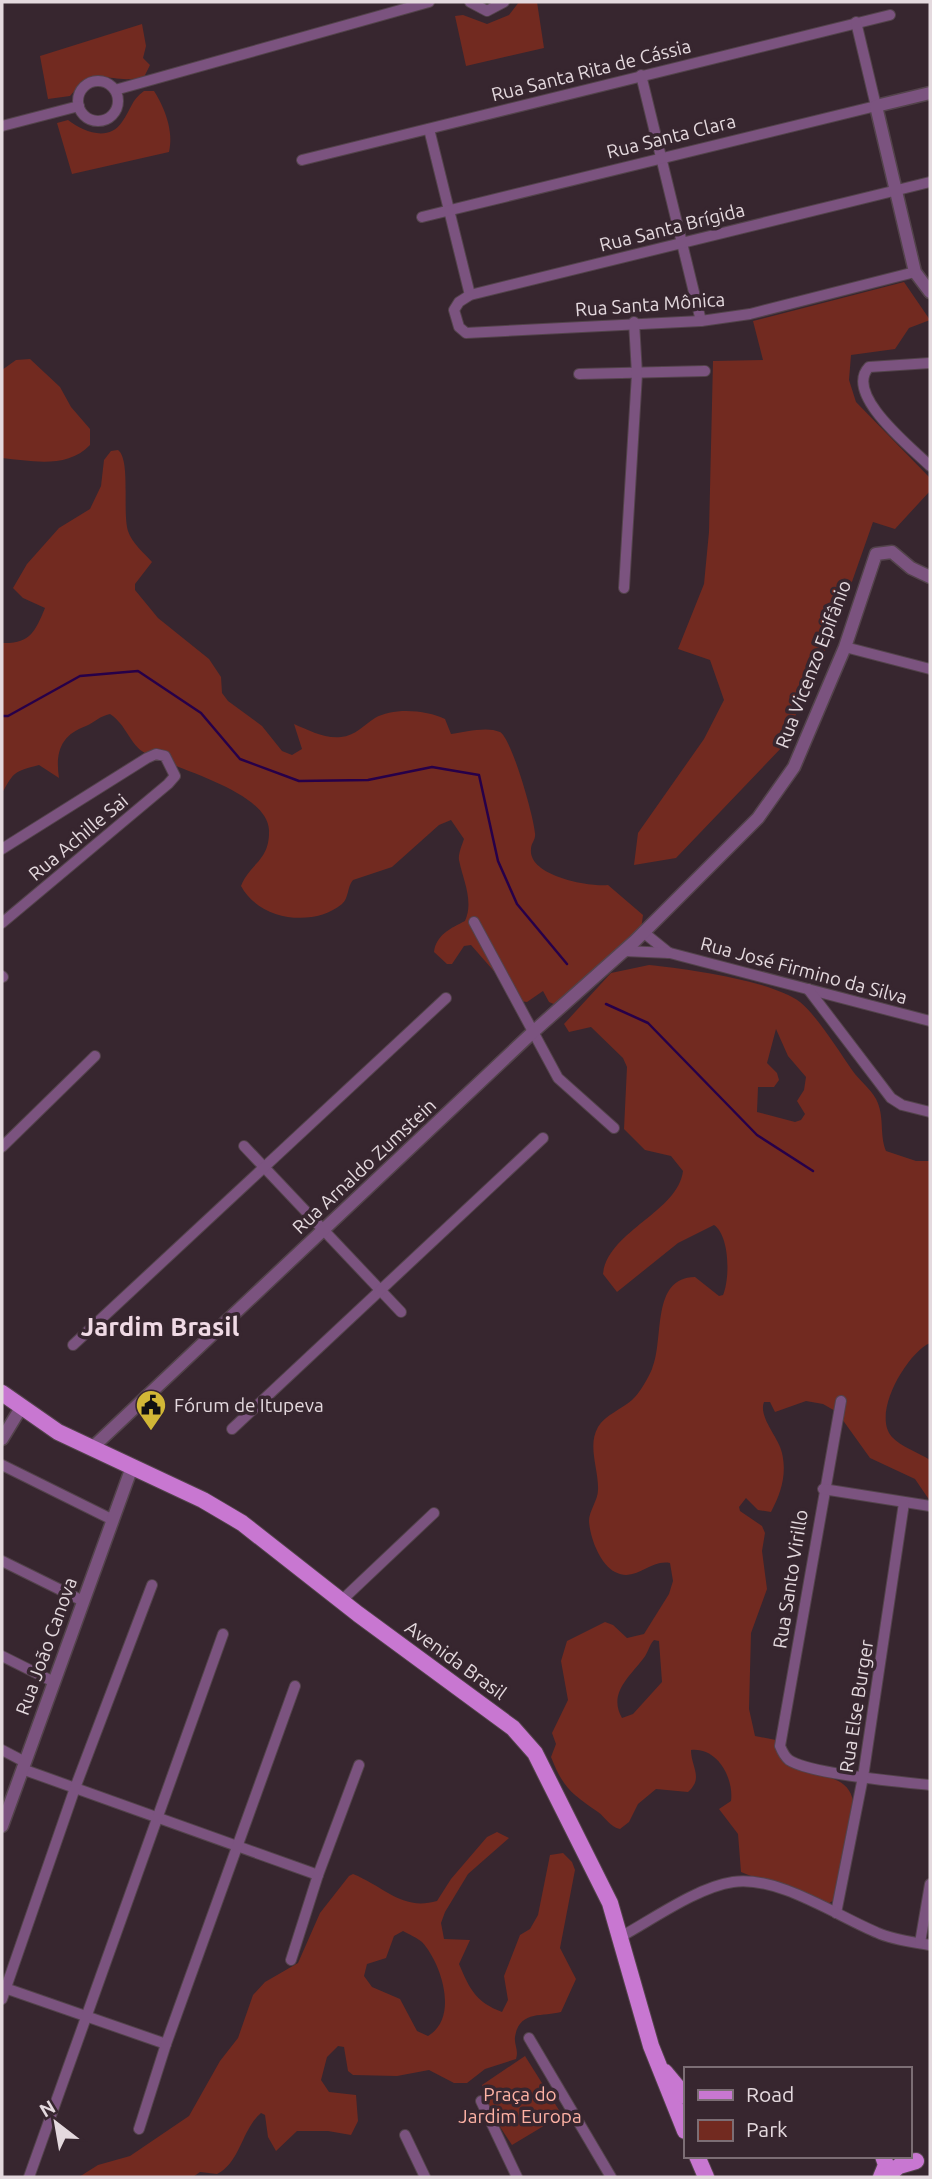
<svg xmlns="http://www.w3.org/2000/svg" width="932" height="2179" viewBox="0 0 932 2179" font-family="Ubuntu,sans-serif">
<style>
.green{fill:#722a20;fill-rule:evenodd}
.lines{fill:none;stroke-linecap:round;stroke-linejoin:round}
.stream{stroke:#270049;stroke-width:2.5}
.minor-casing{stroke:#53434b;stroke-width:12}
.tertiary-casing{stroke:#53434b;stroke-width:15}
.primary-casing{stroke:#53434b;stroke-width:18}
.minor{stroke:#7b537f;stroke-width:10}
.tertiary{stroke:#7b537f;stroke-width:12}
.primary{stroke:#c877d1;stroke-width:16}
.labels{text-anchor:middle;stroke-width:7;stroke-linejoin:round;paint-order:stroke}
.street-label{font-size:19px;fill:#e4d9de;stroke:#37262f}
.poi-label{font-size:19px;fill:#e4d9de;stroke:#37262f;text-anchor:start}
.park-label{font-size:19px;fill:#feb2a5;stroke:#37262f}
.district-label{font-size:26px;font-weight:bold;fill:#f0dae5;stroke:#37262f}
</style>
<rect width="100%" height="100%" fill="#37262f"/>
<g class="green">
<polygon points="519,2 537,2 544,48 466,66 455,16 463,15 487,24 509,15"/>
<path d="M142 24 146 46 143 58 150 65 144 77C108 86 100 62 70 96L48 99 40 56Z"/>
<path d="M144 91H154C165 108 174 132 169 152L72 174 57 123 68 120C83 132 109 142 122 122 131 110 131 100 144 91Z"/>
<polygon points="904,282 930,320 909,328 895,349 851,355 849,380 856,402 930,478 930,491 895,529 873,522 835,630 803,696 784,745 676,858 634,865 638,833 704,739 724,700 710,660 678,649 704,584 709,532 713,361 763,360 753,321"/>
<path d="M30 359 60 387 71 407 90 429V445C67 469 32 461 2 458V370L16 360Z"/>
<path d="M118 450C131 460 122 511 128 531 132 543 144 553 152 562L135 584V590L158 618 209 659 221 677 222 693 228 701 262 726 282 751 292 755 302 749 294 724C308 730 325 739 341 737 355 736 364 725 375 718 393 707 427 710 445 719L451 734C465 732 487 726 500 732 512 739 534 818 535 833 536 840 531 843 531 849 528 876 590 887 608 885L643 915 641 930 556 1005 549 1002 543 991 527 1002 520 1001 471 945 464 946 452 964H447L434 952C436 935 451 928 465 921 474 901 463 880 459 860 458 854 462 845 464 839L451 820 439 825 392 867 353 880C347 887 349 898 342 904 313 928 259 920 241 886 250 863 270 861 269 830 267 791 175 769 145 753 130 745 126 724 110 714 100 716 95 722 86 726 61 735 55 752 59 778L39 765C13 772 15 771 2 793V643C30 644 35 632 45 608L23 598 13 588 27 564 59 528 90 509 101 486 104 460 111 451Z"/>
<path d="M649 965C687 969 770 980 800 1002 817 1016 839 1051 852 1070 859 1080 870 1088 876 1099 885 1116 879 1134 886 1151L916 1161H930V1343C907 1353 871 1414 892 1437 900 1446 919 1453 930 1460V1501L915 1479 870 1458 837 1412 823 1404 806 1401 775 1412 770 1402H764C758 1417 779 1438 782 1453 787 1475 781 1493 771 1512L758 1510 746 1498 739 1507 740 1511 762 1526 765 1533 762 1551 767 1589 751 1633 749 1709 755 1736 776 1740C780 1785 842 1763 852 1797 860 1823 843 1871 837 1898L825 1906 741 1872 738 1834 719 1809 731 1801C734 1779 718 1747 691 1750 691 1767 704 1778 688 1792L656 1789 638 1804 629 1822 620 1829C610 1827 606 1818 598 1812 572 1794 563 1788 551 1757L556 1744 552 1733 568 1700 561 1661 567 1641 605 1622 613 1625 627 1638 644 1634 669 1594 673 1581 670 1563C649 1559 636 1583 615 1572 600 1564 590 1538 589 1521 589 1511 598 1500 598 1490 599 1470 587 1446 598 1427 605 1415 622 1409 632 1400 640 1393 648 1378 652 1369 665 1339 650 1278 695 1277L719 1296 723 1295C730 1279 730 1236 714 1225L678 1243 617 1292 603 1274C608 1231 678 1212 683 1171L671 1156 645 1150 624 1129 627 1067 623 1058 591 1027 569 1032 564 1024 611 973ZM776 1029 788 1056 806 1077 804 1090 797 1101 805 1114 801 1120 795 1122 757 1112 758 1087H774L779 1080 777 1073 767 1063ZM654 1640 659 1641 662 1682 633 1714 622 1718C608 1694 629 1677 643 1659 648 1653 649 1645 654 1640Z"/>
<path d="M497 1832 509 1838 468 1874 445 1912 441 1923 444 1939 470 1940 459 1964C470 1990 476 2002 502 2012L508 2000 504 1976 520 1935 530 1929 538 1915 550 1855 563 1853 572 1862 575 1870 560 1948 576 1979 561 2012C543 2017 519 2010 515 2037 514 2045 519 2050 516 2059L485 2069 467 2083H454L429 2070 397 2076 353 2075 348 2071 344 2047 338 2046 327 2057 321 2080 329 2092 356 2095 358 2121 351 2135 328 2131H297L276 2151 268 2137 265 2115 261 2113C242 2129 240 2163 217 2174L200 2172 193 2177H79L98 2165 130 2156 189 2116 220 2061 238 2038 253 1995 265 1982 298 1963 320 1913 349 1876 353 1874C385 1887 402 1911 437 1901L451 1879 487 1837ZM403 1931C409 1934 417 1938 422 1942 442 1964 459 2018 428 2036L417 2031 400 1999 372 1987 364 1976 367 1964 386 1958 394 1936Z"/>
<polygon points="525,2056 562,2115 512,2145 487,2107 482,2085"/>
</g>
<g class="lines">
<g class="stream">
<polyline points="2,716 8,716 80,676 138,671 201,713 240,759 299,781 368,780 432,767 479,775 498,861 517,904 567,964"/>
<polyline points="606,1004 648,1023 757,1135 813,1171"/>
</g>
<g class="minor-casing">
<g id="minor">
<polyline points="470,2 487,11 504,2"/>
<polyline points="641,75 701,321"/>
<circle cx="98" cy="101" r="20"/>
<polyline points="115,90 429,2"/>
<polyline points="2,126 79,106"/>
<polyline points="429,129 470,295"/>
<polyline points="302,160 890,15"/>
<polyline points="422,217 876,106 856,22"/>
<polyline points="915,272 750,314 701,321 466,333 459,327 454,310 459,302 470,295 930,182"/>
<path d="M930 363 869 367C843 394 912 448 930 466"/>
<polyline points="579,374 705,371"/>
<polyline points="624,588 637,374 634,322"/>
<polyline points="845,647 930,669"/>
<polyline points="2,849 147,758 156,754 165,756 175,776 168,784 2,923"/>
<polyline points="474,922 558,1078 614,1128"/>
<polyline points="643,932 669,953"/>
<polyline points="624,951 670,953 930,1021"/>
<polyline points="2,976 3,977"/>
<polyline points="808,989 891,1098 902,1105 930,1112"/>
<polyline points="244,1146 401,1312"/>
<polyline points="2,1147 95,1056"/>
<polyline points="73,1345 446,998"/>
<path d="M841 1401 780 1746C782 1751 784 1756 789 1760 810 1774 901 1782 930 1785"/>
<polyline points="232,1429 543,1138"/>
<polyline points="2,1465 113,1520"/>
<polyline points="823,1489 930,1506"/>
<polyline points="2,1561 83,1601"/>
<polyline points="341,1601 434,1513"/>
<polyline points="2,1656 54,1682"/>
<polyline points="2,1750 25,1762"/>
<polyline points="22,1769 318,1875"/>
<polyline points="836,1913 863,1777 904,1503"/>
<path d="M622 1936C653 1919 698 1887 733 1882 777 1875 837 1916 878 1933 893 1940 913 1942 930 1945"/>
<polyline points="920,1943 930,1884"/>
<polyline points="291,1960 318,1875 359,1765"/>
<polyline points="2,1987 166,2044"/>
<polyline points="2,1999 75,1788 152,1585"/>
<polyline points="529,2038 611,2177"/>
<polyline points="481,2101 517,2177"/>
<polyline points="139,2129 166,2044 295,1686"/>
<polyline points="405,2135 425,2177"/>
<polyline points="29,2177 223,1634"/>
</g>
</g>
<g class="tertiary-casing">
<g id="tertiary">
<polyline points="930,93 876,106 915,272 930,292"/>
<polyline points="2,1439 22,1406"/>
<polyline points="92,1448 533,1032 635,941 758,818 794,767 845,647 876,554 892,552 911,568 930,577"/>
<polyline points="2,1826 132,1467"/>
</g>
</g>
<g class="primary-casing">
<g id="primary">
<polyline points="2,1393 58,1432 203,1500 242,1523 358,1614 513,1728 535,1753 610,1903 651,2046 685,2131"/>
<polyline points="665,2072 685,2096"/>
<polyline points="697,2156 706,2177"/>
<polyline points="881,2177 886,2165 883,2156"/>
<polyline points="886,2177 899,2166 916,2161"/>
</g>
</g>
<use href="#minor" class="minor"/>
<use href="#tertiary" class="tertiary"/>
<use href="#primary" class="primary"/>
</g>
<defs>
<g id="civic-pin" transform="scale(1.575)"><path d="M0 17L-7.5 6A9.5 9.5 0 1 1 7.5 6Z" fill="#d2b736" stroke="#37262f"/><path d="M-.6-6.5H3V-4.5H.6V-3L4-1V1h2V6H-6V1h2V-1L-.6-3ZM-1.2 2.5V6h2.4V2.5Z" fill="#111"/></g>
</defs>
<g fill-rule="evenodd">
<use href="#civic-pin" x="151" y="1405"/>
</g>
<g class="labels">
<g class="street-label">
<text transform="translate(591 70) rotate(-14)" y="7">Rua Santa Rita de Cássia</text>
<text transform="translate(671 136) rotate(-14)" y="7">Rua Santa Clara</text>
<text transform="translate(672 227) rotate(-14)" y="7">Rua Santa Brígida</text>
<text transform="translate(650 304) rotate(-4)" y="7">Rua Santa Mônica</text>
<text transform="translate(813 664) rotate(-69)" y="7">Rua Vicenzo Epifânio</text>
<text transform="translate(78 837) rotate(-40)" y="7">Rua Achille Sai</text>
<text transform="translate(804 970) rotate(15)" y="7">Rua José Firmino da Silva</text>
<text transform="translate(364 1166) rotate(-43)" y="7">Rua Arnaldo Zumstein</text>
<text transform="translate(790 1579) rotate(-81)" y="7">Rua Santo Virillo</text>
<text transform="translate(46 1646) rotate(-70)" y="7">Rua João Canova</text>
<text transform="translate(456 1660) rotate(36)" y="7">Avenida Brasil</text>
<text transform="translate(856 1706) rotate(-81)" y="7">Rua Else Burger</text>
</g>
<g class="poi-label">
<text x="174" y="1412">Fórum de Itupeva</text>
</g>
<g class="park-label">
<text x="520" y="2101">Praça do<tspan x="520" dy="22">Jardim Europa</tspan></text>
</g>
<g class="district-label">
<text x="160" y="1336">Jardim Brasil</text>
</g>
</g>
<rect width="932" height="2179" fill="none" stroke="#e4d9de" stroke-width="7"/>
<rect x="684" y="2067" width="228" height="91" fill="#37262f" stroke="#7c6e75" stroke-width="2"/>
<rect x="698" y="2090" width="35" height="10" fill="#c877d1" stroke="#7c6e75" stroke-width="2"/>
<text x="746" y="2102" font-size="21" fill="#e4d9de">Road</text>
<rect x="698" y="2120" width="35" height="21" fill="#722a20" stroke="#7c6e75" stroke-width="2"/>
<text x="746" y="2137" font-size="21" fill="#e4d9de">Park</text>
<g transform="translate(56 2123) rotate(329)" stroke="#37262f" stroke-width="5" paint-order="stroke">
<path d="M0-5L12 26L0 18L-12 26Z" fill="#e4d9de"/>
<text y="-10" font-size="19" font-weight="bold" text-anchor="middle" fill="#e4d9de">N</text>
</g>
</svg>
